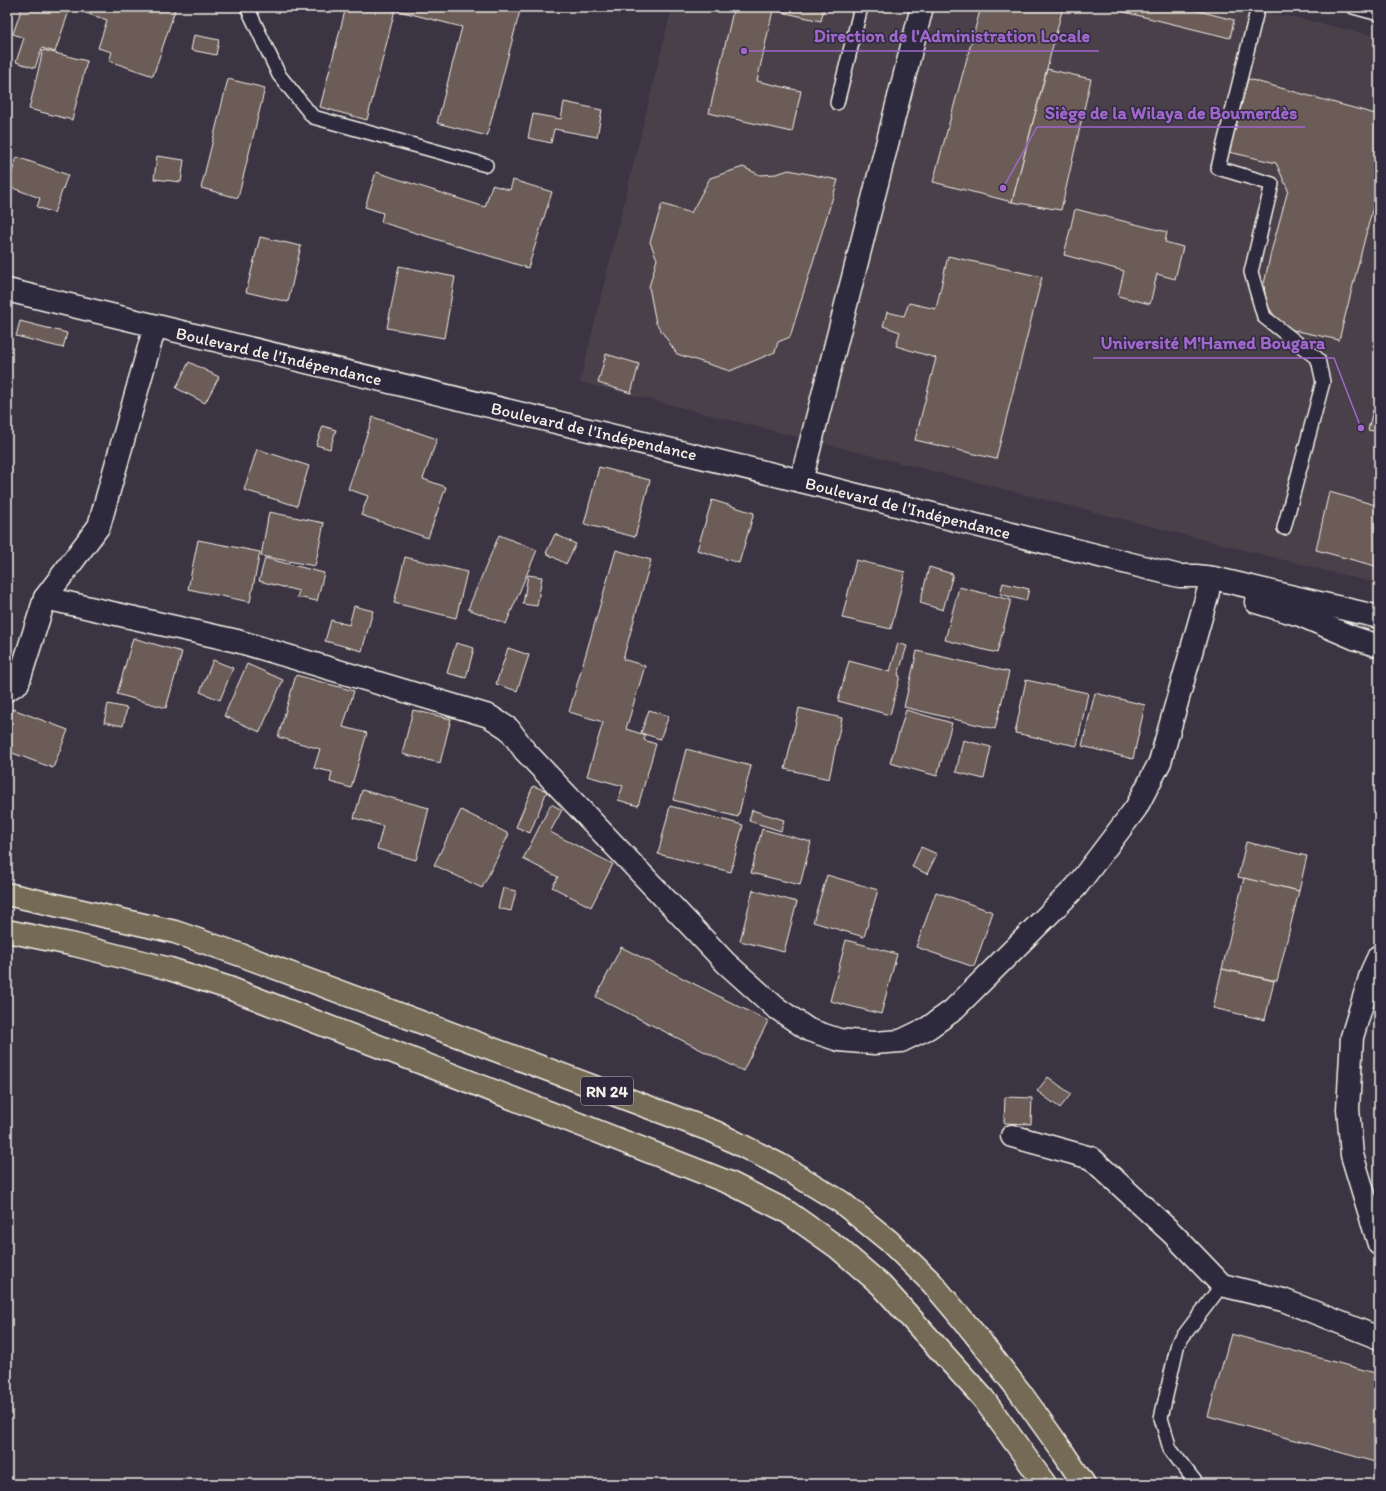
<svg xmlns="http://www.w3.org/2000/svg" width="1386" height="1491" viewBox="0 0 1386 1491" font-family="Itim,sans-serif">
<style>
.built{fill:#4a404a}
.building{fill:#6c5b59;stroke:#f4f1e8}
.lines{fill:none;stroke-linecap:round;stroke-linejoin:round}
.lane-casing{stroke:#f4f1e8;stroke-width:16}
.street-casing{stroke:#f4f1e8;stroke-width:25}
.secondary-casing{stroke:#f4f1e8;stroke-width:25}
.primary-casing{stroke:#f4f1e8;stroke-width:25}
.lane{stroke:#2f2a3d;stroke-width:13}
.street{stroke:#2f2a3d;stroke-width:22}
.secondary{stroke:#2f2a3d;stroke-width:22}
.primary{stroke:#756a55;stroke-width:22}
.labels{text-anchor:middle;stroke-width:3;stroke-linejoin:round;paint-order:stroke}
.shield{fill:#2f2a3d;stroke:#b9b5b5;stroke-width:1}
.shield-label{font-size:16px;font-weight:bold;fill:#f4f1e8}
.street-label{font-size:17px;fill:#f4f1e8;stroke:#2f2a3d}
.leader{fill:none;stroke:#9f67cb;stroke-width:1.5}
.callout-dot{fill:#9f67cb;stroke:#2f2a3d;stroke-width:1.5}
.callout-label{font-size:18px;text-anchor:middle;font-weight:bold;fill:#9f67cb;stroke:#2f2a3d;stroke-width:3;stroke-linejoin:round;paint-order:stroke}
</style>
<rect width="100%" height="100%" fill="#3b3443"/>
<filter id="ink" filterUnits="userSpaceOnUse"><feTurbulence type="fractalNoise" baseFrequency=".025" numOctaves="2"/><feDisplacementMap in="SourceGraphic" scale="8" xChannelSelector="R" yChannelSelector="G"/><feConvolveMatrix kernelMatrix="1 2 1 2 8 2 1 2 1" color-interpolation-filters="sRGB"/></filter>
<g filter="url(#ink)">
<polygon class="built" points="672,7 1273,7 1271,14 1293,17 1379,37 1379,584 580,382"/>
<g class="building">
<polygon points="22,7 176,7 153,76 109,61 112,52 98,48 107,20 70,8 55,52 42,48 35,68 16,62 24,38 13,34"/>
<polygon points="346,7 521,7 487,136 437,123 462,27 395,10 367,120 320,107"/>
<polygon points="734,7 824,7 821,21 773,10 757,81 801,91 792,132 709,113"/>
<polygon points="981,7 1063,7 1012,202 933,182"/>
<polygon points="1121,7 1183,7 1234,20 1230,38 1120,11"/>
<polygon points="194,35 219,40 216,55 191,50"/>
<polygon points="43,50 87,61 72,120 29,109"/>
<polygon points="1047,69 1091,79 1061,210 1012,202"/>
<polygon points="228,79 265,88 238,198 201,188"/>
<polygon points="1248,79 1379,115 1379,183 1339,340 1293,330 1277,320 1266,303 1264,284 1271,252 1288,190 1276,163 1229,152"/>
<polygon points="564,102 602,110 597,137 554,129 551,143 528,138 533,114 561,119"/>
<polygon points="157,156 184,160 181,182 154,179"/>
<polygon points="17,157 68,175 54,213 37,207 40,198 7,186"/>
<polygon points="743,167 760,175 776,174 789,170 838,180 790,337 778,342 775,352 730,371 677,354 656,323 649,287 657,259 650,242 662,204 691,213 710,178"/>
<polygon points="376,172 485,207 492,185 510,190 513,180 552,192 528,268 381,222 383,213 365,207"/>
<polygon points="1075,209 1167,232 1165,242 1183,247 1175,279 1157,274 1150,304 1118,296 1124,271 1064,255"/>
<polygon points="260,237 301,246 288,302 246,292"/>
<polygon points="948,256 1042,277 996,459 915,440 936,358 896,346 900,332 883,326 887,312 904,316 909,303 936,309"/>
<polygon points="399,266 455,277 444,338 387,328"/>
<polygon points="20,321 67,333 63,348 16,336"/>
<polygon points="606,354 639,364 631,393 598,383"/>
<polygon points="189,362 219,377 205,403 176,388"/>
<polygon points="1373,410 1379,412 1379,432 1368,430"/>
<polygon points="373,417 437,439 423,479 446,487 428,538 361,515 368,496 348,489"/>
<polygon points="323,426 336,430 330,449 316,445"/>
<polygon points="257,449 309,466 297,506 244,490"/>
<polygon points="599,467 650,480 635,537 584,524"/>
<polygon points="1329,492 1379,506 1379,567 1316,550"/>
<polygon points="712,500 754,513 739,563 697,550"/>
<polygon points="269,512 324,523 315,566 261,556"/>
<polygon points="555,534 576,544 566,564 546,553"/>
<polygon points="499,535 537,550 506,624 468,609"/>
<polygon points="198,540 260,552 250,602 188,589"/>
<polygon points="616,550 651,560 623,659 645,666 626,729 645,735 644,740 656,744 638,806 618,800 623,786 587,776 603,722 569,712"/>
<polygon points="405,557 467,572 456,618 394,603"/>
<polygon points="265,558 324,573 317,601 297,597 299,591 259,581"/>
<polygon points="856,560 905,572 891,629 842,618"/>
<polygon points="929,567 953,574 943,610 920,603"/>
<polygon points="528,575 542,577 537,606 523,604"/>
<polygon points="1003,583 1029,589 1026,601 1000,594"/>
<polygon points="959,587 1011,600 997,653 945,640"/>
<polygon points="354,606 373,611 362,651 325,641 331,620 349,625"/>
<polygon points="133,638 182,652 166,708 117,694"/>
<polygon points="456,643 474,648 466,678 447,673"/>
<polygon points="898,643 907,646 898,675 900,676 890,715 838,701 849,661 890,672"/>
<polygon points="508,648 529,655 517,691 496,684"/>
<polygon points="917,651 1009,672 995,729 904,707"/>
<polygon points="213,660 233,668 220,700 200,692"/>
<polygon points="247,664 283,680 260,732 224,716"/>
<polygon points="296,675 354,691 343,727 367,733 351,788 330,782 332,772 314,768 320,749 278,737"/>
<polygon points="1026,680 1088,693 1077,746 1015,733"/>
<polygon points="1095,693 1145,705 1133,759 1082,746"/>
<polygon points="108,704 127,708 123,726 104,722"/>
<polygon points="799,708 842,718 829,779 785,769"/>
<polygon points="13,709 68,730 53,768 7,751 7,727"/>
<polygon points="413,710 451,719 440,763 402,754"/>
<polygon points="649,710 669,716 660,739 641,733"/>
<polygon points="906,710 952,723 937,776 890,763"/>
<polygon points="963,740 991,747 984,779 956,772"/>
<polygon points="686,749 751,766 738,817 673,800"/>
<polygon points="533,786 547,791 530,833 516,827"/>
<polygon points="362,790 429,808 416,860 377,849 383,826 354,818"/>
<polygon points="551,804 562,810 550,832 613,864 591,907 552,887 558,877 523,859"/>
<polygon points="670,806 743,825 731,872 658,854"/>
<polygon points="461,810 509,834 482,888 434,865"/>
<polygon points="752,810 784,820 781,831 749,821"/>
<polygon points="762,829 811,842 800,885 751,873"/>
<polygon points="1246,842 1307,856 1299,891 1238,877"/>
<polygon points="921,847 937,854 927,874 912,867"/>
<polygon points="827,875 878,890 864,937 813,922"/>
<polygon points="1244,878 1299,891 1277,981 1222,969"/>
<polygon points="503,888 516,891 511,911 498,908"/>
<polygon points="753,890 797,902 784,952 740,941"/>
<polygon points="936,892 993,912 974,967 916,947"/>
<polygon points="846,940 897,954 881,1014 830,1001"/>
<polygon points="621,947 768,1021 743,1071 596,997"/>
<polygon points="1222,969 1274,981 1265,1020 1213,1008"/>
<polygon points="1048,1077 1071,1094 1060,1108 1037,1091"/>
<polygon points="1005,1097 1032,1098 1031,1124 1004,1123"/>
<polygon points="1231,1334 1379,1374 1379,1447 1375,1462 1208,1416"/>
</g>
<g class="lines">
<g class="lane-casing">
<g id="lane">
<polyline points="247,7 279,75 313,117 486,165"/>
<polyline points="1258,7 1218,168 1272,184 1251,272 1264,317 1318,359 1323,382 1284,528"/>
<polyline points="1353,7 1379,14"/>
<polyline points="837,103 861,7"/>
<polyline points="1197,1484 1170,1449 1161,1418 1178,1343 1222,1285"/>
</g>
</g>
<g class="street-casing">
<g id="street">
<polyline points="801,481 922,7"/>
<polyline points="45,598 237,641 489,716 509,729 525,751 726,963 775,1007 809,1030 839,1040 874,1043 901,1041 928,1028 952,1011 1076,887 1136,808 1160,762 1208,592"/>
<polyline points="7,690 18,683 45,598 99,526 155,326"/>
<polyline points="1379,956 1372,971 1352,1037 1348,1109 1352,1155 1379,1244"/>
<polyline points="1012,1136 1091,1158 1173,1234 1222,1285 1283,1300 1379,1338"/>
</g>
</g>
<g class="secondary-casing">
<g id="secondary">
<polyline points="7,290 801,481 1179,576 1196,576 1213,578 1379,617"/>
<polyline points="1256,602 1300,615 1354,638 1379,646"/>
</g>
</g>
<g class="primary-casing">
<g id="primary">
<polyline points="7,894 175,932 241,955 715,1132 780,1165 841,1202 889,1241 932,1283 974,1333 1020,1392 1060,1448 1084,1484"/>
<polyline points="7,931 75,945 170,969 229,988 730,1183 786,1211 837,1247 881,1285 983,1398 1045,1484"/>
</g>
</g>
<use href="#lane" class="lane"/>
<use href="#street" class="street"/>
<use href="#secondary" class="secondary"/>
<use href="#primary" class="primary"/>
</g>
</g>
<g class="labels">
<rect class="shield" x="581" y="1077" width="52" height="28" rx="3"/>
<g class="shield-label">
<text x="607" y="1097">RN 24</text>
</g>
<g class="street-label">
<text transform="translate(279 356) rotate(13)" y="6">Boulevard de l'Indépendance</text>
<text transform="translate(594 431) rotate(13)" y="6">Boulevard de l'Indépendance</text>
<text transform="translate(908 508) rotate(14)" y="6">Boulevard de l'Indépendance</text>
</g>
</g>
<path class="leader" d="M744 51L806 51H1099M1003 188L1037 127H1305M1361 428L1334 358H1093"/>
<g class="callout-dot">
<circle cx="744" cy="51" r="4"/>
<circle cx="1003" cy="188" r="4"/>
<circle cx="1361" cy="428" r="4"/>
</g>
<g class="callout-label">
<text x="952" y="42">Direction de l'Administration Locale</text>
<text x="1171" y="119">Siège de la Wilaya de Boumerdès</text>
<text x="1213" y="349">Université M'Hamed Bougara</text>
</g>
<rect width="1386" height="1491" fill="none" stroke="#2f2a3d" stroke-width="24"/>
<rect x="12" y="12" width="1362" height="1467" fill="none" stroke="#f4f1e8" stroke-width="1.5" filter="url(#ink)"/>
</svg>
